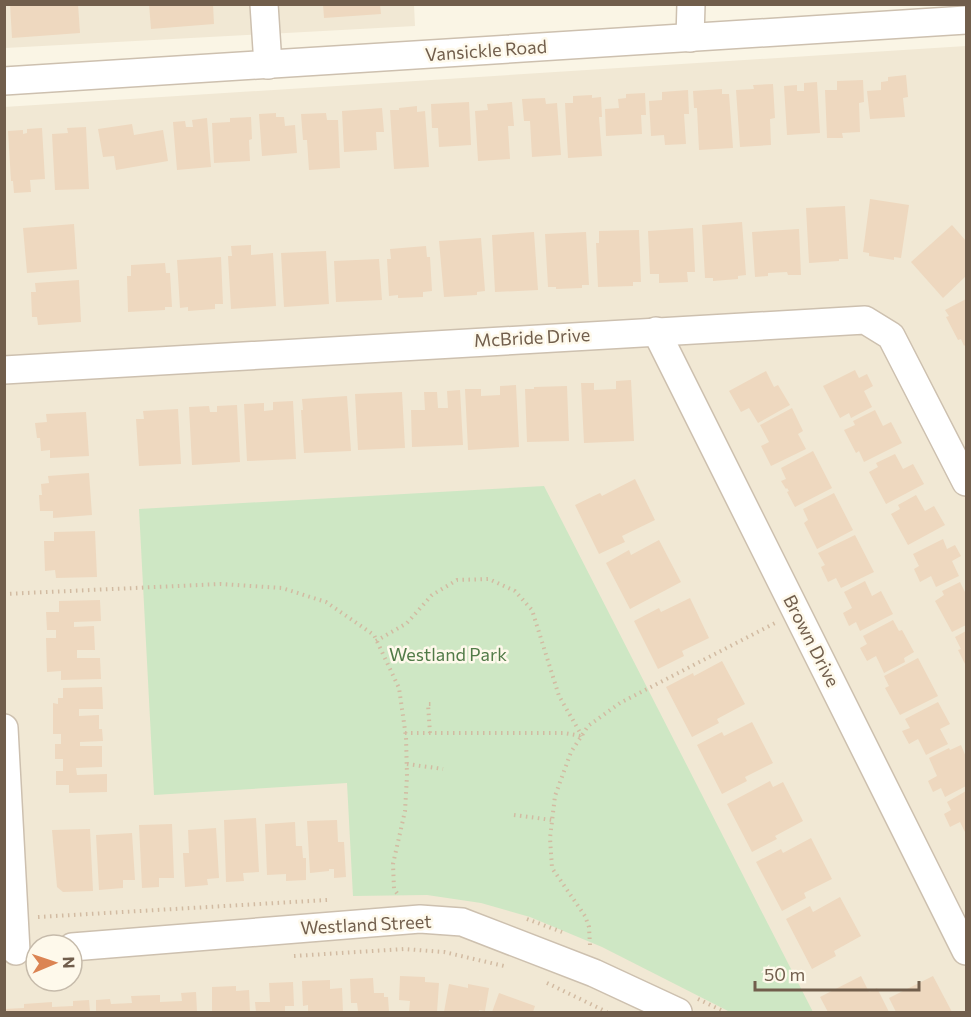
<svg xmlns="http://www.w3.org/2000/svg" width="971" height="1017" viewBox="0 0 971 1017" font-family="Commissioner,sans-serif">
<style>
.residential{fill:#f1e8d4;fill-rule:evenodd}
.green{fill:#cee7c4}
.building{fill:#eed8bf}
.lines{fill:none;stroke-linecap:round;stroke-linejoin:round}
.minor-casing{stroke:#cdc0af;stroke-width:30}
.path{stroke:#d2bba2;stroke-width:4;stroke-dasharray:1.5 4.5;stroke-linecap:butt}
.minor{stroke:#fff;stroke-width:27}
.labels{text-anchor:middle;stroke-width:5;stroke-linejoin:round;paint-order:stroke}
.street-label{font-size:18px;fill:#715e4c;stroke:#fef9eb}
.park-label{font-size:18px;fill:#517b48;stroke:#fef9eb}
</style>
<rect width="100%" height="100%" fill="#faf5e5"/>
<g class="residential">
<polygon points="5,5 414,5 415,26 5,48"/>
<path d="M966 46V1012H5L4 107ZM36 945H72V981H36Z"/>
</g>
<polygon class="green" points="544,486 813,1012 730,1012 602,947 530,917 481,903 427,895 353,896 347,783 154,795 139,509"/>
<g class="building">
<polygon points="10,4 78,4 80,33 12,38"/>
<polygon points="149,4 213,4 214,24 151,29"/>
<polygon points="323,4 380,4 381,14 324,18"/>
<polygon points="906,75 908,97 903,98 905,117 870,119 867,91 881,90 881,82 888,81 888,77"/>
<polygon points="863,80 864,102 859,103 860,132 842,133 843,138 827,138 825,90 837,90 837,81"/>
<polygon points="817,82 820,133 787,135 784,86 797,85 797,91 804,91 804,83"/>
<polygon points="773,84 775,118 770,119 771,145 740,147 736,90 754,89 753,85"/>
<polygon points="722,89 722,94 729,94 733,148 699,150 697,108 694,108 693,91"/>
<polygon points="688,90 689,114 684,114 686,144 665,145 664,135 651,136 649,101 662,100 662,92"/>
<polygon points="645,93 646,115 641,115 642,134 606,136 605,109 619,108 618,99 626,98 626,94"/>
<polygon points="592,95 592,98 601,97 602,117 599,117 602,156 568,158 565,103 573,103 573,96"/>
<polygon points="545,98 546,104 557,103 561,155 532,157 530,121 524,121 522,99"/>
<polygon points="469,102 471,145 439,147 438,128 432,128 431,104"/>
<polygon points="512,102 514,126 508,126 510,159 478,161 475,111 488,110 487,104"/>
<polygon points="417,106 417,112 425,111 429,167 394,169 390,110 399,110 399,108"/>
<polygon points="382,108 384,132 376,132 377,150 344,152 342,111"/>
<polygon points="276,113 276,117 284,117 285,126 295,125 297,153 262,156 259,114"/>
<polygon points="326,113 327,120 338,120 340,168 309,170 307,140 303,140 301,114"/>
<polygon points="251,117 252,139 249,140 250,161 214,163 212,123 230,122 230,118"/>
<polygon points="207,118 211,167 177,170 173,122 185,121 186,127 193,127 192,120"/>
<polygon points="132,124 134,135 163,130 168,161 116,170 114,156 103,157 98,129"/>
<polygon points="86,127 89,189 55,190 52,134 68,133 67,128"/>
<polygon points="42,128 45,179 30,180 31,192 14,193 13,181 11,181 8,131 23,130 23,134 27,133 27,129"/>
<polygon points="870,199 909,205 901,258 894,257 894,260 869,256 869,253 863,252"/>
<polygon points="845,206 848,259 839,259 839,261 809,263 806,208"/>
<polygon points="742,222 746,275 738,276 738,279 713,281 713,278 705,278 702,225"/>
<polygon points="74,224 77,269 27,273 23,228"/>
<polygon points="952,225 966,241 966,276 943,298 911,262"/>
<polygon points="693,228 695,272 687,272 688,282 659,283 659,274 650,274 648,231"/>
<polygon points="799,229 801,275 788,275 787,272 768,273 768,276 755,277 752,232"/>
<polygon points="639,230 641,282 633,282 633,286 598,287 596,243 599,243 599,231"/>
<polygon points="534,232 538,290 495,292 492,235"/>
<polygon points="586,232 589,285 582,285 582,288 556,289 556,287 548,287 545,234"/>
<polygon points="481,238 485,291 477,292 477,295 444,297 439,241"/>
<polygon points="251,245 251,255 273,253 276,306 231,309 228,256 232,256 231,246"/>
<polygon points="426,246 427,257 430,257 432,291 423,292 423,297 398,298 398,295 389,296 387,259 391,259 390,249"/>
<polygon points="326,251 329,304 284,307 281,253"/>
<polygon points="221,257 223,304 215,304 215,309 188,311 188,307 180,308 177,260"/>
<polygon points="379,259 382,300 336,302 334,261"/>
<polygon points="165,263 166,273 170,273 172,307 165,307 165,310 128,312 127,276 131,276 131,265"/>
<polygon points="79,280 81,322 38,325 37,317 32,317 31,292 36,292 35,283"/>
<polygon points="966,299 966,344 964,346 961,339 958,340 946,317 949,316 945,310"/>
<polygon points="855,370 859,378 867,374 873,386 864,391 872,407 851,418 849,413 840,418 823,386"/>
<polygon points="766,371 774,387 778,385 790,405 758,423 749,408 741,412 729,391"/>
<polygon points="631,380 634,441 584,443 581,383 594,383 594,390 616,389 616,381"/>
<polygon points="516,385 519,447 468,450 465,389 481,389 481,396 500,395 500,386"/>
<polygon points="567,386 569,441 527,442 525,389 534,389 534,387"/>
<polygon points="460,390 463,445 412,447 411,410 425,410 424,392 437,392 438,408 448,408 447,391"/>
<polygon points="402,392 405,448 358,450 355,394"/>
<polygon points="347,396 351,451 304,453 301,410 303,410 302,399"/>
<polygon points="293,401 296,459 247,461 244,404 264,403 264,411 273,410 273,402"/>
<polygon points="237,405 240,462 192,465 189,407 209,406 210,412 217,412 217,406"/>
<polygon points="792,408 803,431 798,434 806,449 771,466 761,446 769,442 760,425"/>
<polygon points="178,409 181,464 139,466 136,419 144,419 143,411"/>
<polygon points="875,410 883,426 891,422 902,443 864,462 859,451 856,453 844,430 855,425 853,421"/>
<polygon points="86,412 89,456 50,458 50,450 41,451 40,438 37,438 35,423 47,422 46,414"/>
<polygon points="813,451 832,488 795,507 787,492 789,491 787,488 786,489 781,481 786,479 781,468"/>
<polygon points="895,454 903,469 913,464 924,484 886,504 869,472 878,467 876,463"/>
<polygon points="89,473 92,515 53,518 53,511 40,511 39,495 42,495 41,484 49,483 48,476"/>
<polygon points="635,479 655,520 622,536 625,542 599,554 575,505 600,493 602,496"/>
<polygon points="834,493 853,530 817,549 804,523 808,520 803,509"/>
<polygon points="916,495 925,511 934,506 945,525 908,545 891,514 900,509 898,505"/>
<polygon points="95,531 97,577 56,578 55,570 45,571 44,541 54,541 54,532"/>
<polygon points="855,535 874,572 841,588 836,578 828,582 821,567 825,565 818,553"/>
<polygon points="943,539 947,549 955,545 961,556 952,561 959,576 936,587 931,576 920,582 914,569 919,566 913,554"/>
<polygon points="659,540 681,582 630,609 606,563 629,550 631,555"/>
<polygon points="865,581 872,596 881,591 893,614 860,631 856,622 849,626 843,613 852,608 844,592"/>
<polygon points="960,582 966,594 966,625 952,632 935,601 944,595 942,591"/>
<polygon points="690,598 709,638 682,651 684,656 658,669 634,621 659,608 661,612"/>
<polygon points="100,600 101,621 74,622 74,627 94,626 95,650 77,650 77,658 100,658 101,679 61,680 61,671 47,672 46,638 56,638 56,630 47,630 46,612 59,612 59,601"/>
<polygon points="893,620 899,631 902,630 914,652 904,658 905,662 884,673 876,656 867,661 860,648 867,644 863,636"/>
<polygon points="966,631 966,666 958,650 961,649 955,637"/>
<polygon points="918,658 938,696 900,715 885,688 889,686 884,676"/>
<polygon points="722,661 745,704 717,719 719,723 692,737 666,687 693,673 694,676"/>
<polygon points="102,687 103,709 79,709 79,716 99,715 99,729 102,729 103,741 80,742 80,746 102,746 102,767 76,768 77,775 107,774 107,792 69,793 69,785 56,785 56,771 63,771 63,759 55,759 55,744 61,744 61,734 53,734 53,703 58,704 58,698 63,698 63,688"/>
<polygon points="938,702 950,724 940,729 948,744 926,755 918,739 909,744 902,731 910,728 905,719"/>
<polygon points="752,722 773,763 745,777 747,781 722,794 697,745 722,732 724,736"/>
<polygon points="961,745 966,757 966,786 945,797 941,788 933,792 928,781 937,776 929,758 949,748 950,750"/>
<polygon points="770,781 773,787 783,782 803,821 775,836 777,839 752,852 727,804"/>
<polygon points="966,791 966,834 960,822 950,827 944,814 951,810 947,802"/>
<polygon points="256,818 259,872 243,873 244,881 226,882 224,820"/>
<polygon points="337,820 338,842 344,842 346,877 334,878 334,869 329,869 329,871 310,873 307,821"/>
<polygon points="295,822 296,846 302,846 303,858 306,858 306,880 286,881 286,874 267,875 265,824"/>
<polygon points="172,824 174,878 159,878 159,887 142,888 139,825"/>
<polygon points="216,828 219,878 207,879 208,885 185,887 183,853 189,853 188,830"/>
<polygon points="90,829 93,891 63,892 57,887 52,830"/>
<polygon points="132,833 135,880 123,880 123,888 99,890 96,835"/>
<polygon points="811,838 832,879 804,893 806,898 782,911 756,862 781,849 783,853"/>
<polygon points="840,897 861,936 834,951 836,956 812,969 786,919 810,906 813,912"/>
<polygon points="400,976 425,977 425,982 439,983 437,1012 409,1012 410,1001 399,1000"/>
<polygon points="861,976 869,992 877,988 889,1012 828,1012 820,997"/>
<polygon points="933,976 952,1012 896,1012 889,998"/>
<polygon points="373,978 374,993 384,993 384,997 388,997 389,1012 358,1011 357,1003 351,1003 350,979"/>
<polygon points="330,980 330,989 342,988 343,1012 308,1012 308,1005 303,1006 302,981"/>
<polygon points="293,982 294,1006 285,1006 285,1012 256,1012 255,1002 270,1002 269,983"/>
<polygon points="449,984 468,988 468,984 489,988 485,1011 479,1010 479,1012 444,1012"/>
<polygon points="236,986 236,991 249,990 250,1012 212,1012 212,987"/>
<polygon points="196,992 197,1012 96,1012 96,1000 110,999 111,1004 132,1003 131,996 160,995 160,1002 182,1001 181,993"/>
<polygon points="499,993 535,1006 533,1012 492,1012"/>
<polygon points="89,1000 90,1012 4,1012 4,1009 24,1008 24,1004 52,1002 52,1007 73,1006 73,1001"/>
</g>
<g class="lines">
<g class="minor-casing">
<g id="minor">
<polyline points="264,4 268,65"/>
<polyline points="690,38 691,4"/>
<polyline points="4,81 966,20"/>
<polyline points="656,331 966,951"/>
<polyline points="4,370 865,320 891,336 966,482"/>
<polyline points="4,728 16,951"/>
<polyline points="72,947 420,919 462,922 594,973 678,1012"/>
</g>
</g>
<g class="path">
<polyline points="4,594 221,584 282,588 326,602 374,635 399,688 406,737 407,776 405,811 393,864 394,889 399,896"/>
<polyline points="376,641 407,623 432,595 457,580 489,579 515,591 532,610 559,696 582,736"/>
<polyline points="405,733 564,733 581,736"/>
<polyline points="430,733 428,704 433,704"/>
<polyline points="407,764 443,769"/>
<polyline points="514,815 552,820"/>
<polyline points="38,917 327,900"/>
<polyline points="527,919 562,932"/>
<polyline points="590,945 589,927 585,916 552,868 550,838 555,796 571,752 588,726 620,703 777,622"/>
<polyline points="294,956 404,949 444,952 504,966"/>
<polyline points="547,983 607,1012"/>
<polyline points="698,999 725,1012"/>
</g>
<use href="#minor" class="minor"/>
</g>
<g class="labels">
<g class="street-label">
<text transform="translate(486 51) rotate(-4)" y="6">Vansickle Road</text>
<text transform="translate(532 338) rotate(-3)" y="6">McBride Drive</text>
<text transform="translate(811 641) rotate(63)" y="6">Brown Drive</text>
<text transform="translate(366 925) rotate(-3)" y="6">Westland Street</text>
</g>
<g class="park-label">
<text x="448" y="661">Westland Park</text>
</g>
</g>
<rect width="971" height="1017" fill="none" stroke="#715e4c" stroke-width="12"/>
<g transform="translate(54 963) rotate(88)"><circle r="28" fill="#fef9eb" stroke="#c6bbab" stroke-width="1.5"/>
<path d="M0-4.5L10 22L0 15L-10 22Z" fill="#db8453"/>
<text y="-9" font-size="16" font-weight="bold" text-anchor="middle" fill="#715e4c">N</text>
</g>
<path d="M755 981v9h164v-9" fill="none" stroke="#715e4c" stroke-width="3"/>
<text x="764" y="981" font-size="18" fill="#715e4c" stroke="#fef9eb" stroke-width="4.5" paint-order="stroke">50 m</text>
</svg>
